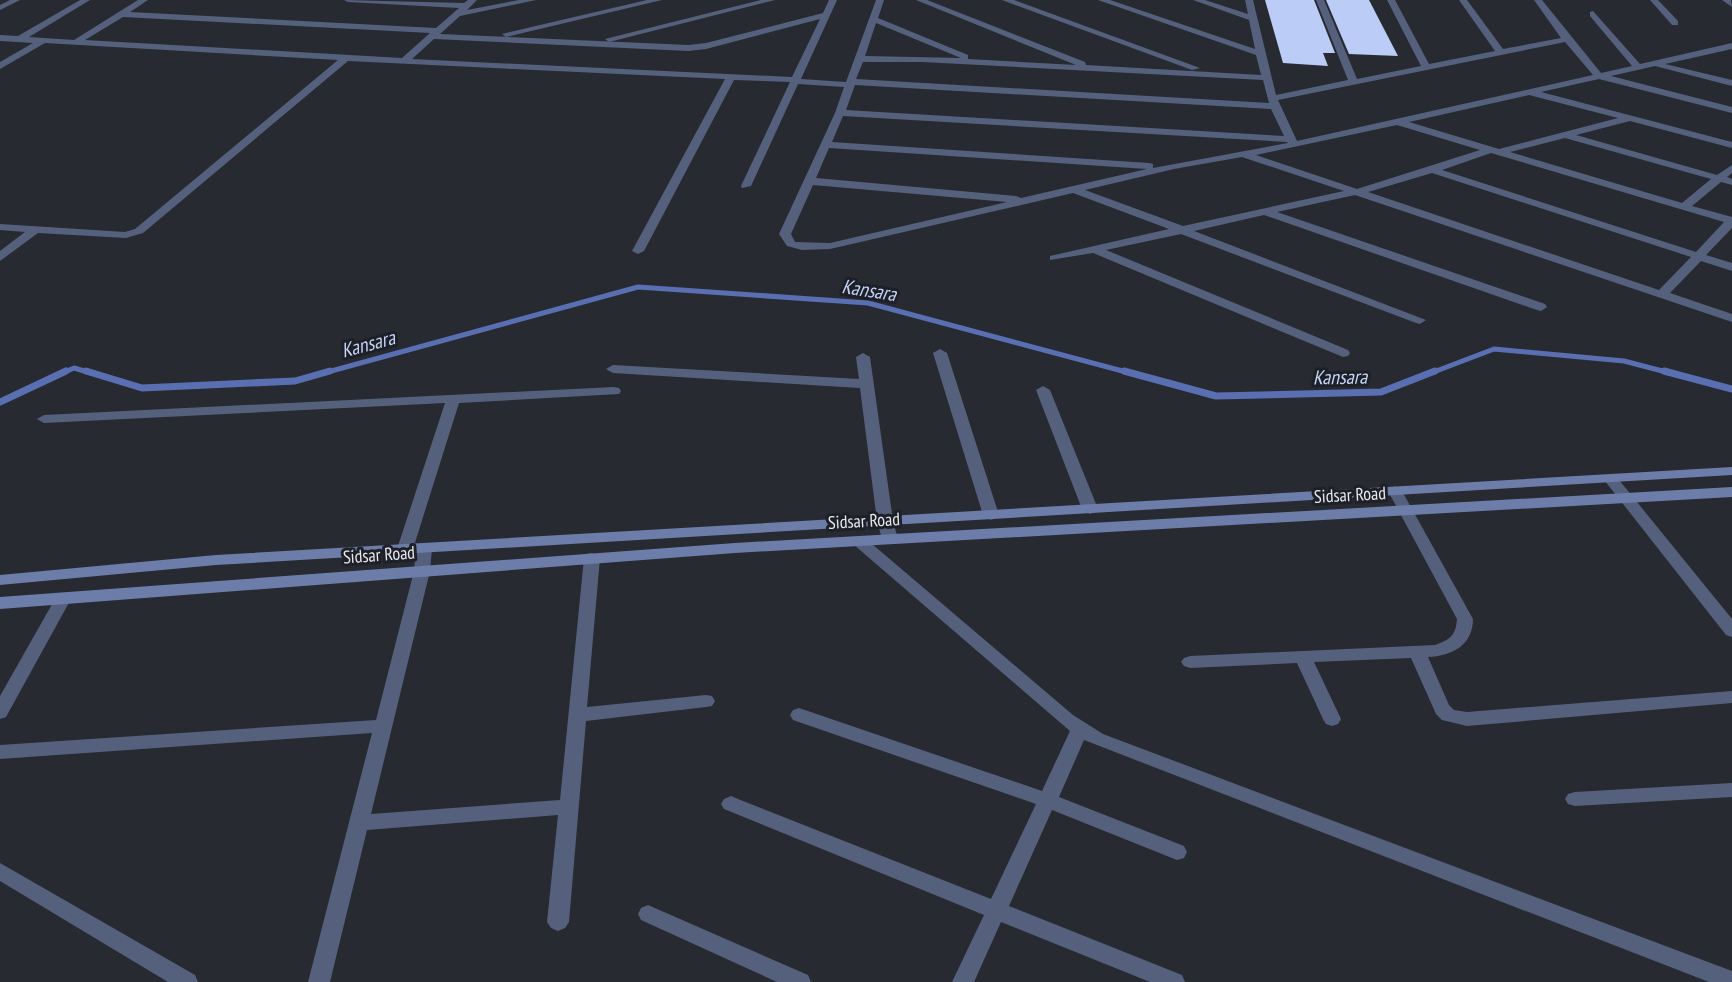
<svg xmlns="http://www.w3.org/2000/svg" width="1732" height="982" viewBox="0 0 1732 982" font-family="'PT Sans Narrow',sans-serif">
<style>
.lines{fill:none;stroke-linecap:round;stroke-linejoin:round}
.stream-far1{stroke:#596fb1;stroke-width:5}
.stream{stroke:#596fb1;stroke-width:7}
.building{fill:#bbccf7}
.minor{fill:#55607c;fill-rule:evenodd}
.secondary{fill:#6d7daa;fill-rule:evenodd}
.labels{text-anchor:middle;stroke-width:6;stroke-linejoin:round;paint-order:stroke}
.street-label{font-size:18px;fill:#e6e8ed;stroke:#1e2027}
.water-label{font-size:20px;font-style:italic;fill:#c4d3f8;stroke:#1e2027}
</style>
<rect width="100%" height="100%" fill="#272a31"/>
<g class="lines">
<g class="stream-far1">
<polyline points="63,373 74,368 91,373"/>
<polyline points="324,373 638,287 868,303 1130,373"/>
<polyline points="1431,373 1494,349 1624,361 1670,373"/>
</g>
<g class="stream">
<polyline points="86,371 142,388 295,381 330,371"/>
<polyline points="1124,371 1216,396 1381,392 1435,371"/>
<polyline points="1664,371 1732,389"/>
<polyline points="0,402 66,371"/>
</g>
</g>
<g class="building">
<polygon points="1265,0 1314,0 1335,53 1323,53 1328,66 1283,63"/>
<polygon points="1326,0 1369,0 1398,56 1349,54"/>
</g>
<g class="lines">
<g class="minor">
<polygon points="10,0 20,0 0,10 0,5"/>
<path d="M80 0H90L29 37 74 40 138 0H148L130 12 436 28 459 8 348 2 344 0 464 3 468 0H477L467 10 519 0H536L460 16 440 34 688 45 706 43 823 13 829 0H837L801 79 846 82 876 0H884L878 18 968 55V59L1076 65 916 0H927L1085 62 1086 65 1261 75 1256 55 1098 0H1110L1255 49 1249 20 1193 0H1205L1248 14 1245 0H1253L1276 95 1348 80 1316 0H1324L1357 79 1421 66 1387 0H1395L1429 64 1495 51 1459 0H1467L1503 49 1561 38 1534 0H1542L1601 73 1632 66 1590 16V12L1593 11 1640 64 1732 43V49L1665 64 1732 80V86L1655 66 1611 76 1732 107V113L1599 79 1541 92 1732 142V148L1630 121 1576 135 1717 175 1732 165V173L1727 177 1732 179V185L1721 182 1692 206 1732 217V228L1706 255 1732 263V271L1701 261 1670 293 1732 314V322L1355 195 1277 212 1545 304 1547 307 1541 311 1537 310 1264 215 1194 231 1426 320 1420 324 1416 323 1181 234 1106 250 1348 350 1350 353 1348 356 1343 357 1093 253 1050 260V256L1169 229 1073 193 830 249 802 250 787 246 779 234 835 113 844 87 798 84 751 186 742 188 741 186 790 82 734 80 644 251 638 254 632 251 725 79 348 61 143 233 126 238 38 233 0 261V251L25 232 0 230V224L125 232 135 229 338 60 45 43 0 69V62L33 43 0 41V35L18 36ZM123 17 430 33 402 58 85 40ZM820 19 792 77 412 59 434 39 688 51 706 49ZM876 23 961 58 865 56ZM1565 42 1593 75 1297 141 1278 100ZM863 62H922L1263 80 1269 103 856 79ZM855 85 1271 109 1284 136 846 110ZM1529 95 1618 118 1499 149 1409 122ZM843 116 1287 142 1288 143 1153 168V164L1149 163 832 142ZM1397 125 1480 150 1357 189 1256 155ZM1565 138 1711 179 1682 203 1510 152ZM829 148 1147 169 1021 198 1016 196 816 178ZM1491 153 1724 222 1696 252 1442 170ZM1242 157 1344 191 1183 226 1085 190 1174 169ZM1432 173 1691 257 1659 290 1368 192ZM813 185 1007 202 830 243 795 242 791 234Z"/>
<polygon points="647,0 662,0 506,37 502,34"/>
<polygon points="761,0 775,0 609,42 605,39"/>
<polygon points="1002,0 1014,0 1200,68 1192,70"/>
<polygon points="1650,0 1658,0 1678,21 1678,25 1672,25"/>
<polygon points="1722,0 1731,0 1732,7"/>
<polygon points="940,349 947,353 999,515 996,518 991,520 983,515 933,353"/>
<polygon points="863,353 870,357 893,521 898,539 890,544 882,539 877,521 860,388 613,373 606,369 613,365 859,379 856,357"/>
<polygon points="1043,386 1050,390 1098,509 1095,512 1090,514 1082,509 1036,390"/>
<polygon points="614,387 619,388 621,391 619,394 459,403 413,549 405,554 397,549 445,403 44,423 37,419 44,415"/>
<polygon points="1610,474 1615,475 1732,619 1732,637 1726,635 1605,481 1603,478"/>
<path d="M1395 486 1402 491 1473 619C1473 645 1452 656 1428 657L1449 705 1454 710 1467 712 1732 691V703L1467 726 1442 720 1436 714 1411 658 1314 662 1341 719 1338 724 1332 726 1326 724 1323 719 1297 663 1190 668 1184 666 1181 662 1184 658 1190 656 1435 645C1450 640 1456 635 1457 619L1388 491Z"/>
<polygon points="859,536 865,538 1073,715 1103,734 1732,971 1732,982 1709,982 1084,740 1059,797 1184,846 1187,852 1184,858 1177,860 1052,810 1009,906 1182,975 1185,982 1150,982 1001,922 974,982 952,982 984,915 724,809 721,804 724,799 731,796 738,799 991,899 1036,804 793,720 790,715 793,710 799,708 1042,791 1070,731 853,544 851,541"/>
<polygon points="424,543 432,548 430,571 371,814 560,800 584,558 586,554 592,553 600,558 587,707 706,695 712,696 715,701 712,706 706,707 586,721 569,922 565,928 558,931 551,928 547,922 558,815 367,830 330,982 308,982 372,733 0,759 0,745 376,720 414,571 416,548"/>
<polygon points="63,594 69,595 71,599 6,717 0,719 0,696 55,599 57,595"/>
<polygon points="1732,783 1732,797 1575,806 1568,804 1565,799 1568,794 1575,792"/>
<polygon points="0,863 195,975 198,982 168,982 0,881"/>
<polygon points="648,905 808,975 811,982 777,982 641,920 638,914 641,908"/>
</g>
<g class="secondary">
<polygon points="1732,467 1732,475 216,565 0,585 0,575 216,555"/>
<polygon points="1732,487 1732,497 735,553 0,609 0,597 735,543"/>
</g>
</g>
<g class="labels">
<g class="street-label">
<text transform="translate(1350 495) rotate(-3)" y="6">Sidsar Road</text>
<text transform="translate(864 521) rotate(-3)" y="6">Sidsar Road</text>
<text transform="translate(379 555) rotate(-4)" y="6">Sidsar Road</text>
</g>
<g class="water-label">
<text transform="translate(869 290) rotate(9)" y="7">Kansara</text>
<text transform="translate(368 344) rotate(-15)" y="7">Kansara</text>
<text transform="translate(1340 377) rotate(-1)" y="7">Kansara</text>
</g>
</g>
</svg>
